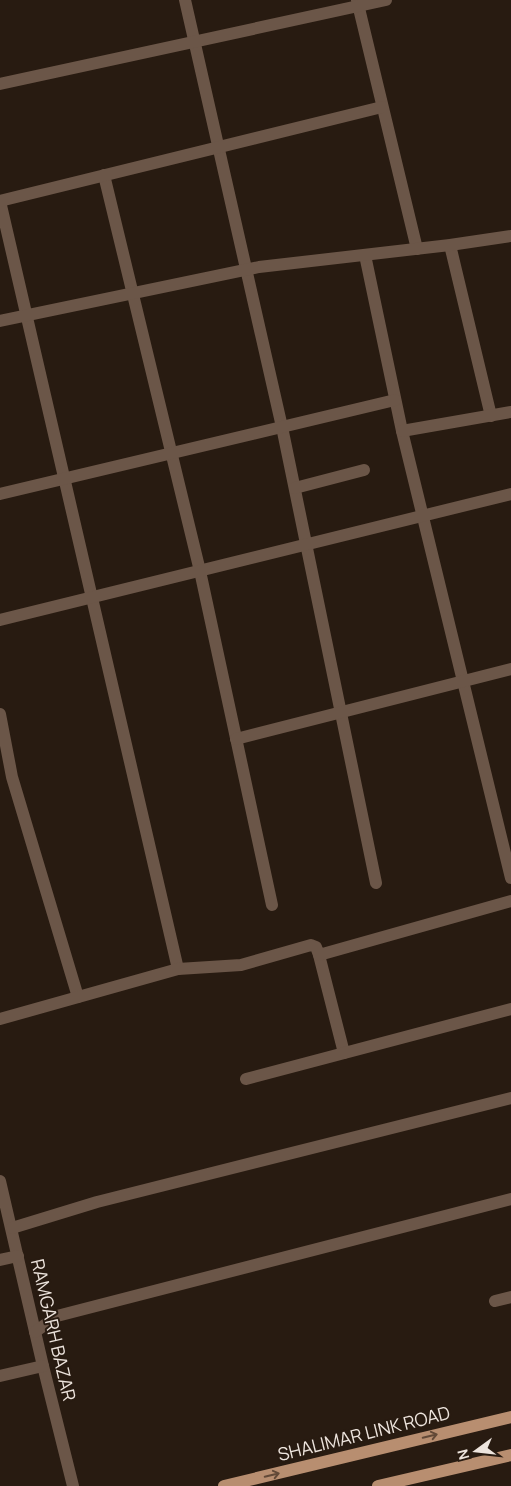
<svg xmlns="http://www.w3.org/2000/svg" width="511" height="1486" viewBox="0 0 511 1486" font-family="Manrope,sans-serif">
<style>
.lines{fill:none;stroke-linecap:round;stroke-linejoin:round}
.minor{stroke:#6b5648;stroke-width:12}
.major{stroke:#b88e70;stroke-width:12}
.oneway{stroke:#624937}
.labels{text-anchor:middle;stroke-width:4;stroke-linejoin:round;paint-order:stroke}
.street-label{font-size:18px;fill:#ede4dd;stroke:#281b11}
</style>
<rect width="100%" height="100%" fill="#281b11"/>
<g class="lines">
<g class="minor">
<polyline points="185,0 282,427 376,883"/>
<polyline points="357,0 417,249"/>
<polyline points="0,84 386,0"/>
<polyline points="104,175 200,571 272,905"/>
<polyline points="0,201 178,969"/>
<polyline points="0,201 382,107"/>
<polyline points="450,245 491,416"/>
<polyline points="365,255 402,431 511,878"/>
<polyline points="0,321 259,267 450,245 511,236"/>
<polyline points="402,431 511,412"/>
<polyline points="295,488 364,470"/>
<polyline points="0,494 395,400"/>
<polyline points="0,620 511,494"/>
<polyline points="0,714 12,777 78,997"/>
<polyline points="236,739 511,669"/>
<polyline points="319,955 344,1053"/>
<polyline points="0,1019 178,969 241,965 311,945 316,947 319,955 511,901"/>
<polyline points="246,1079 511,1009"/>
<polyline points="0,1181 43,1366 73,1486"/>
<polyline points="12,1228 97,1202 511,1098"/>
<polyline points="0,1260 18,1256"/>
<polyline points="495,1301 511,1297"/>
<polyline points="35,1332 57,1316 511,1199"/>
<polyline points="0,1376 43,1366"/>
</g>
<g class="major">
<polyline points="224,1486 511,1417"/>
<polyline points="378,1486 511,1455"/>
</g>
</g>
<defs><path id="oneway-shaft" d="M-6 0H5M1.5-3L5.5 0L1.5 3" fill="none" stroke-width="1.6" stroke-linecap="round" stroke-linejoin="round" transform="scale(1.25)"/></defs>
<g class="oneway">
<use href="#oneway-shaft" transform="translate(430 1436) rotate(-14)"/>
<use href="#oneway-shaft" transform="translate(272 1475) rotate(-14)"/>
</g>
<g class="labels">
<g class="street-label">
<text transform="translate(53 1330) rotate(77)" y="6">RAMGARH BAZAR</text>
<text transform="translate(364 1434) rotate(-14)" y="6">SHALIMAR LINK ROAD</text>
</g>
</g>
<g transform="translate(476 1451) rotate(255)" stroke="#281b11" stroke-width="4" paint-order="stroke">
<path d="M0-4L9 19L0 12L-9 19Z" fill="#ede4dd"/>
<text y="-8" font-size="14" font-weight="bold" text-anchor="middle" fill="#ede4dd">N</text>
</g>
</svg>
